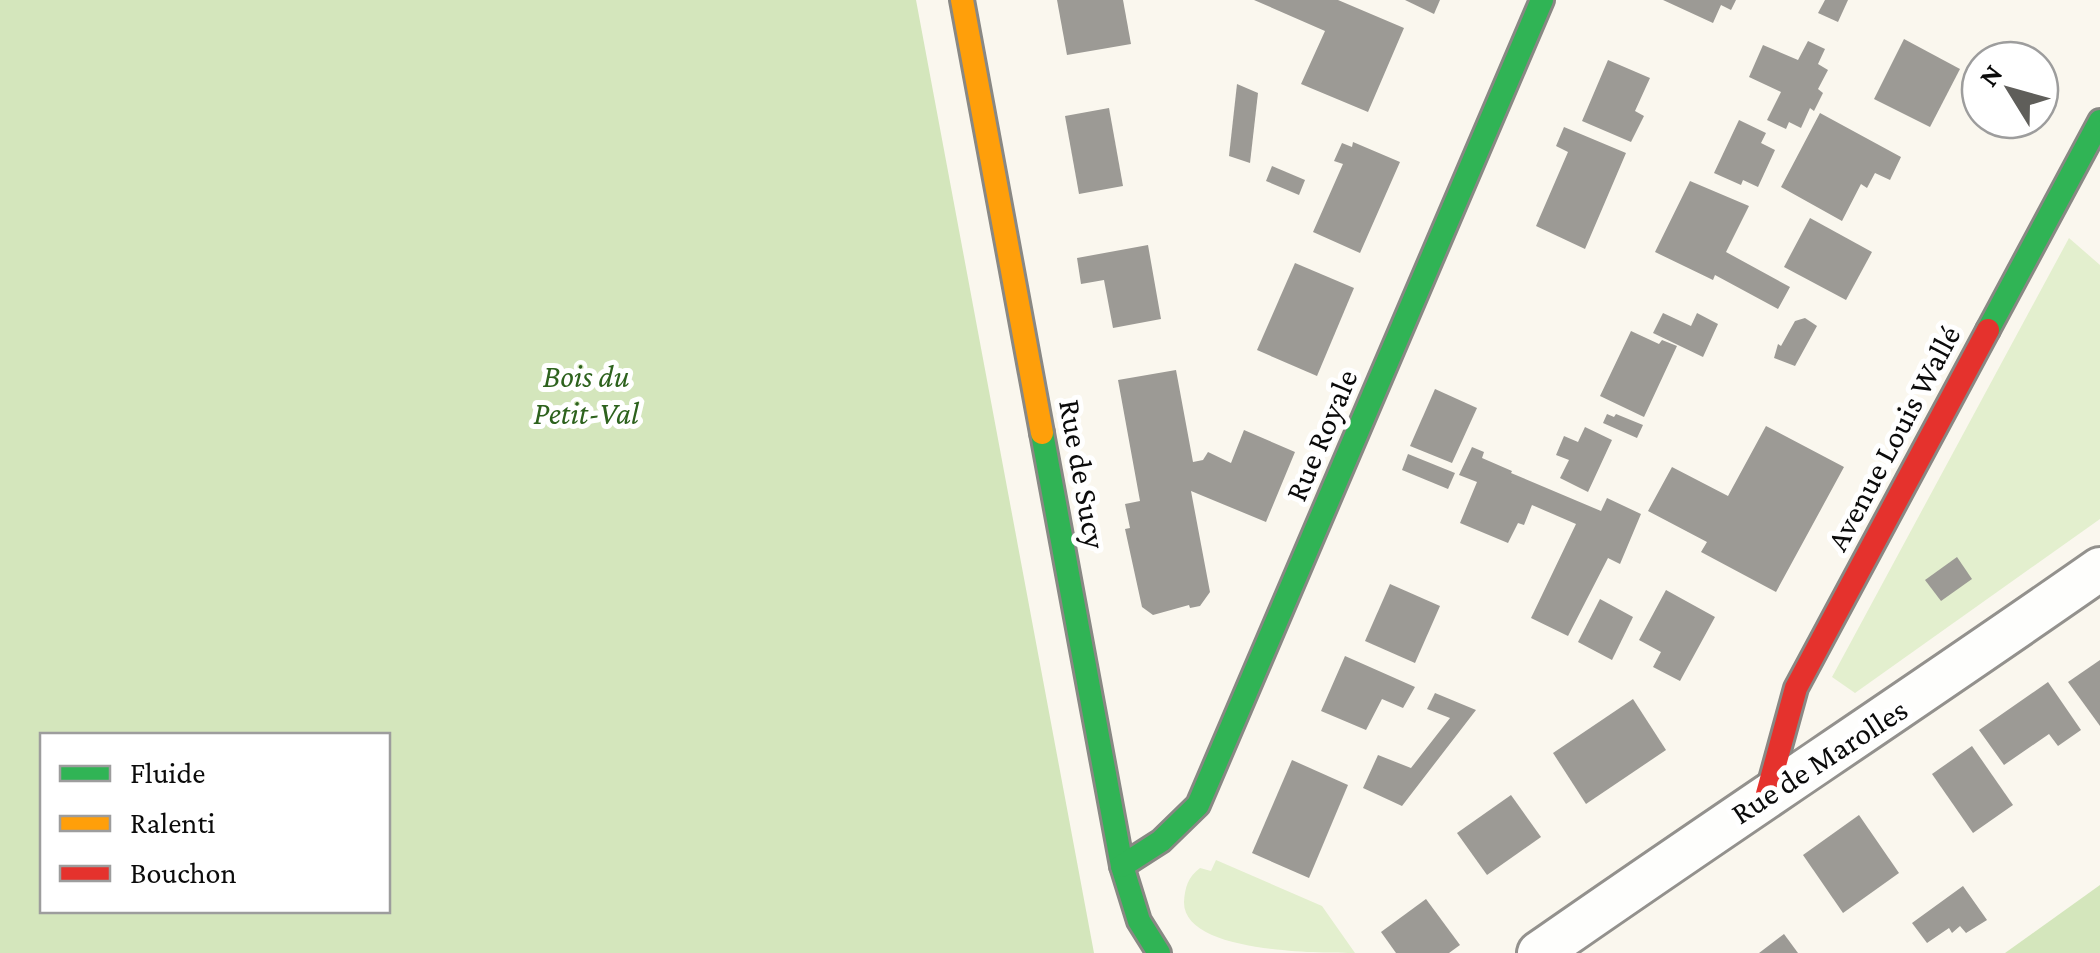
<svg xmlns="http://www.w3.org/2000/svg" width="2100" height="953" viewBox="0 0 2100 953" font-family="'Crimson Pro',serif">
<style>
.green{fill:#e3efce}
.forest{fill:#d4e6bc;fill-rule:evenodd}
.building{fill:#9c9a95}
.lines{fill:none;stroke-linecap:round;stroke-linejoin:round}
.street-casing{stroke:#93918d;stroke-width:48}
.fast-casing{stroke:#898884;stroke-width:28}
.slow-casing{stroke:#898884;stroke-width:28}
.jam-casing{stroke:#898884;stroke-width:28}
.street{stroke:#fefefc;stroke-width:42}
.fast{stroke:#30b455;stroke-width:22}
.slow{stroke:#ff9f0a;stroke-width:22}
.jam{stroke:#e5322d;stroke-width:22}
.labels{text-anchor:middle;stroke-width:10;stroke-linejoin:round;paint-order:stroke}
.park-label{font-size:32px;font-style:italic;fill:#2d621d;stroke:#fff}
.street-label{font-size:32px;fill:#0b0b0b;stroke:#fff}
</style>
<rect width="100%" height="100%" fill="#faf7ee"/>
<g class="green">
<polygon points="2069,238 2100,265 2100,519 1855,693 1832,677"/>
<path d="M1216 860 1322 906 1355 953C1316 953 1183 953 1184 902 1185 887 1188 877 1200 868L1211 871Z"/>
</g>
<g class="forest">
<path d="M0 0H916L1094 953H0ZM42 736H388V910H42Z"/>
<polygon points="2100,885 2100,953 2005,953"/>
</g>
<g class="building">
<polygon points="1057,0 1123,0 1131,44 1067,55"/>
<polygon points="1254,0 1338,0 1404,28 1368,112 1301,84 1325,31"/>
<polygon points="1405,0 1440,0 1434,14"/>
<polygon points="1663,0 1736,0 1731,10 1721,5 1713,23"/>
<polygon points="1825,0 1848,0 1838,22 1818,13"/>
<polygon points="1904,39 1960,69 1930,127 1874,99"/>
<polygon points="1808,41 1825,49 1818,64 1828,70 1818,89 1823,93 1814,111 1810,108 1801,128 1789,122 1786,129 1767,120 1781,92 1749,77 1763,45 1798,60"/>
<polygon points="1608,60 1650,78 1635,111 1644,116 1631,142 1582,121"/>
<polygon points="1237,84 1258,93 1250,163 1229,156"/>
<polygon points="1109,108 1123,186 1079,194 1065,116"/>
<polygon points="1820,113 1901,157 1890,180 1875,173 1867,188 1861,184 1842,221 1781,187"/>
<polygon points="1739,120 1766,133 1761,143 1775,150 1758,187 1743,180 1741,185 1714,173"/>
<polygon points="1564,127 1626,153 1585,249 1536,226 1568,152 1556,146"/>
<polygon points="1353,142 1400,162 1360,253 1313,232 1343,164 1334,161 1342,143 1352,147"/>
<polygon points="1272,166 1305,180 1299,195 1266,181"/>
<polygon points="1690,181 1749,206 1726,252 1790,287 1778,309 1715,275 1713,280 1655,252"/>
<polygon points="1810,218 1872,252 1846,300 1784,267"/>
<polygon points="1148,245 1161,319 1113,328 1104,280 1081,284 1077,258"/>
<polygon points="1295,263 1354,288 1317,376 1257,350"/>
<polygon points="1663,313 1691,326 1697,313 1718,324 1703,357 1653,333"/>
<polygon points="1805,318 1817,326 1795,366 1774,358 1778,344 1781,346 1795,321"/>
<polygon points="1631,331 1659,344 1662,340 1677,346 1644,417 1600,396"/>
<polygon points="1176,370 1193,462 1203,460 1208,452 1231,463 1244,430 1295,452 1266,522 1191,491 1210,592 1200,606 1190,608 1189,605 1153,615 1142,607 1125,529 1130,528 1125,504 1140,501 1118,380"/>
<polygon points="1435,389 1477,408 1452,463 1410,446"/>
<polygon points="1607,414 1614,417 1616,414 1643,425 1637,438 1603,423"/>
<polygon points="1766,426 1844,467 1776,592 1701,552 1707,542 1648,511 1672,467 1728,496"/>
<polygon points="1585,427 1612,440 1588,492 1560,478 1569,460 1556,455 1564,436 1578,442"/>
<polygon points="1472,447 1484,452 1482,458 1512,471 1511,473 1601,511 1607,498 1641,514 1620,564 1608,558 1568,636 1531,618 1576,524 1532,505 1524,525 1518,523 1508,543 1460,523 1477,482 1459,475"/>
<polygon points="1408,454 1455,473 1448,489 1402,470"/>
<polygon points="1957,557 1972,579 1941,601 1925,580"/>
<polygon points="1390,584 1440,606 1415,663 1365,641"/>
<polygon points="1666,590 1715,617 1680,681 1653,667 1661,652 1639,640"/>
<polygon points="1600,599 1633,617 1612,660 1578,642"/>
<polygon points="1345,656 1415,687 1403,708 1382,699 1366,730 1321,711"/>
<polygon points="2100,660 2100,726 2068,682"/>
<polygon points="2048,682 2081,730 2058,746 2049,734 2004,765 1979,730"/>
<polygon points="1435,693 1476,710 1402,806 1363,788 1378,755 1411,768 1450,718 1427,709"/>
<polygon points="1633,699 1666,750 1586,804 1553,753"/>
<polygon points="1972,746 2013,805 1973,833 1932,774"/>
<polygon points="1292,760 1348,785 1309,878 1252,853"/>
<polygon points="1511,795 1541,837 1487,875 1457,833"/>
<polygon points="1859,815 1899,873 1843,913 1803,855"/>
<polygon points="1963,886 1987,920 1966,933 1960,926 1952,933 1949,928 1927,943 1912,923"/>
<polygon points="1426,899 1460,945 1449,953 1396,953 1381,932"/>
<polygon points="1784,934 1798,953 1759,953"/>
</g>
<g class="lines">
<g class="street-casing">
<path id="street" d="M1539 953C1725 823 1914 699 2100 569"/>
</g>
<g class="fast-casing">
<g id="fast">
<polyline points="1988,330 2100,121"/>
<polyline points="1042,433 1122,866 1139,921 1159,953"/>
<polyline points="1122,866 1161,841 1198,805 1542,0"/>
</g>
</g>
<g class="slow-casing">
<polyline id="slow" points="962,0 1042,433"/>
</g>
<g class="jam-casing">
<polyline id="jam" points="1767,794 1796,688 1988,330"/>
</g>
<use href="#street" class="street"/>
<use href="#fast" class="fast"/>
<use href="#slow" class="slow"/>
<use href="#jam" class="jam"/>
</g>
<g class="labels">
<g class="park-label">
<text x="586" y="387">Bois du<tspan x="586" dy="37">Petit-Val</tspan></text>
</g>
<g class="street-label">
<text transform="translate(1321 435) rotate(-67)" y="11">Rue Royale</text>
<text transform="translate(1893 438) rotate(-62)" y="11">Avenue Louis Wallé</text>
<text transform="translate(1083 474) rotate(80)" y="11">Rue de Sucy</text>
<text transform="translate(1819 761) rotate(-33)" y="11">Rue de Marolles</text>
</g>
</g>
<rect x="40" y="733" width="350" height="180" fill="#ffffff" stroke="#9d9d9d" stroke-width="2.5"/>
<rect x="60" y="766" width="50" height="15" fill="#30b455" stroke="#9d9d9d" stroke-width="2.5"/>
<text x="130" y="783" font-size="30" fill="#0b0b0b">Fluide</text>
<rect x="60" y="816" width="50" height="15" fill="#ff9f0a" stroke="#9d9d9d" stroke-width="2.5"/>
<text x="130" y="833" font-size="30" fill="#0b0b0b">Ralenti</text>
<rect x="60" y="866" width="50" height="15" fill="#e5322d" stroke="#9d9d9d" stroke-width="2.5"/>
<text x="130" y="883" font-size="30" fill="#0b0b0b">Bouchon</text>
<g transform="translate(2010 90) rotate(307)"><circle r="48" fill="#ffffff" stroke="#9d9d9d" stroke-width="2.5"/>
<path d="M0-8L18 38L0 25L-18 38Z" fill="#5f5e5a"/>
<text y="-15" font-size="28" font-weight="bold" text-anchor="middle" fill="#0b0b0b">N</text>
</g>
</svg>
